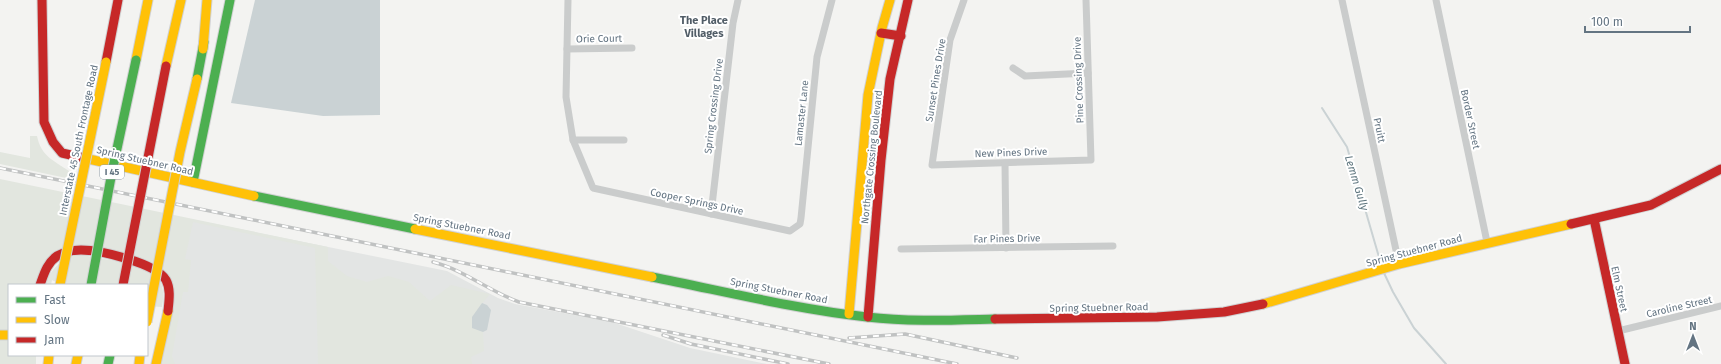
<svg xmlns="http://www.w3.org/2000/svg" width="1721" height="364" viewBox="0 0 1721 364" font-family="'Fira Sans',sans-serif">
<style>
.built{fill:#e3e5e4}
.green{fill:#e2e6df}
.water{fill:#cad2d4}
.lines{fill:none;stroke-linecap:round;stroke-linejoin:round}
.stream{stroke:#cad2d4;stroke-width:2}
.fast-casing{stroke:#d0d1d2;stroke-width:11}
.slow-casing{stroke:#d0d1d2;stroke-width:11}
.jam-casing{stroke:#d0d1d2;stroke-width:11}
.street{stroke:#cacccc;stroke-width:7}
.fast{stroke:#4caf50;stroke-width:9}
.slow{stroke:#ffc107;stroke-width:9}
.jam{stroke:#c62828;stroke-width:9}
.rail-casing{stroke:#c0c2c2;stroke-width:3.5}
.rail{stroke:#fff;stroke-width:2;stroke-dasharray:6;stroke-linecap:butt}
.fast-bridge-casing{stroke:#d0d1d2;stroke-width:11;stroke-linecap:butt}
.slow-bridge-casing{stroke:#d0d1d2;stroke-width:11;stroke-linecap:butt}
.jam-bridge-casing{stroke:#d0d1d2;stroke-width:11;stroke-linecap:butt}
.fast-bridge{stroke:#4caf50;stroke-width:9}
.slow-bridge{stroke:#ffc107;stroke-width:9}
.jam-bridge{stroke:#c62828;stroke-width:9}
.labels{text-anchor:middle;stroke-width:4;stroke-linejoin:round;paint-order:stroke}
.shield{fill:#fff;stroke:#929ea8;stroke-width:1}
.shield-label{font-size:9px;font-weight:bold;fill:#637482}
.street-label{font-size:10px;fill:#637482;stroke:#fff}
.neighbourhood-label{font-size:11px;font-weight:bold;fill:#515d67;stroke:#fff}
.water-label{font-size:11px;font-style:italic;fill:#5f767f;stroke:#fff}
</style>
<rect width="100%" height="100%" fill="#f3f3f1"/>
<polygon class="built" points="190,219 447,271 498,298 515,304 612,322 690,348 767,364 159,364"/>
<g class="green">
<path d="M30 136H37C41 156 53 160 69 171L71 179 0 164V152L30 158Z"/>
<polygon points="0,179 328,247 328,261 347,276 367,282 388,276 409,282 430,301 451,285 490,294 481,305 472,328 483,332 484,351 471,357 472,364 318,364 315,248 193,222 185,259 191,260 188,292 183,292 172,356 175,364 159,364 173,291 140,258 57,253 37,285 9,285 9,331 0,331"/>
<path d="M83 255C95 258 141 264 149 269 163 278 165 292 162 307L147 306V285H62L52 280 51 285H45C50 269 65 254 83 255Z"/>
<polygon points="0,339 9,339 9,355 36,355 36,364 0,364"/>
</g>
<g class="water">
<polygon points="255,0 380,0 380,115 323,116 231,103"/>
<polygon points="482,303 487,305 491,310 487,330 483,332 472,328 472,317"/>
</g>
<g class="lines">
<g class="stream">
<polyline points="1322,108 1347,147 1381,264"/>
<polyline points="1384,273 1393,292 1414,328 1446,364"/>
</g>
<g class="fast-casing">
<g id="fast">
<polyline points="197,79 204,42"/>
<polyline points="193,182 230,0"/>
<polyline points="254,196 415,229"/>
<path d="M652 277C723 291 795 309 867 317 910 322 953 320 995 319"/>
<polyline points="108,364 110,355"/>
</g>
</g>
<g class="slow-casing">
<g id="slow">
<polyline points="203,49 207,0"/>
<polyline points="136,60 148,0"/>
<polyline points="166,66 181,0"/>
<polyline points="84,158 254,196"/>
<polyline points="415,229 652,277"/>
<polyline points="1263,304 1399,264 1571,224"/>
<polyline points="849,314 868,95 882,28 890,0"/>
<polyline points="0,335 9,335"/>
<polyline points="48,364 49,355"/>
<polyline points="76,364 78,355"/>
<polyline points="139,364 140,355"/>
<polyline points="156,364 168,311"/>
</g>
</g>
<g class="jam-casing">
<g id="jam">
<polyline points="42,0 44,122 53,142 62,153 84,158"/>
<polyline points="881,33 901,36"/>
<polyline points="106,62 118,0"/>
<polyline points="1594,219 1625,364"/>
<polyline points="1571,224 1651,205 1721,169"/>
<path d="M40 285C44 274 47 263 57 256 64 252 73 250 81 250 100 250 156 263 166 280 171 289 169 301 168 311"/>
<polyline points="868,317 881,160 890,79 908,0"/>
<polyline points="995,319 1157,317 1224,312 1263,304"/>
</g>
</g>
<g class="street">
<polyline points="568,0 566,97 573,140 593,188 790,231 800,224 801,218 817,57 832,0"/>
<polyline points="964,0 950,40 932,165 1091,160 1086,0"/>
<polyline points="1342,0 1399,264"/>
<polyline points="1436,0 1487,242"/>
<polyline points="567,49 632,48"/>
<polyline points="1013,68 1025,76 1088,73"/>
<polyline points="573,140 624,140"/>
<polyline points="1005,163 1006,248"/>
<polyline points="711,214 733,23 738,0"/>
<polyline points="901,249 1113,246"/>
<polyline points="1618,331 1721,306"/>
</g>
<use href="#fast" class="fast"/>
<use href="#slow" class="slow"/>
<use href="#jam" class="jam"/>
<g class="rail-casing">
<g id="rail">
<polyline points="0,168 957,364"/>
<path d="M433 262C464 270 489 291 519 302L829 364"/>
<polyline points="663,335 691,344 788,364"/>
<polyline points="849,338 905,334 1017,358"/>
</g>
</g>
<use href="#rail" class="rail"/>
<g class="fast-bridge-casing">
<polyline id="fast-bridge" points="91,285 112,172 136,60"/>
</g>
<g class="slow-bridge-casing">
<g id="slow-bridge">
<polyline points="60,285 106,62"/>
<polyline points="147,322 180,152 197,79"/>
</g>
</g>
<g class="jam-bridge-casing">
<polyline id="jam-bridge" points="123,285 166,66"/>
</g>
<use href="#fast-bridge" class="fast-bridge"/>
<use href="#slow-bridge" class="slow-bridge"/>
<use href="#jam-bridge" class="jam-bridge"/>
</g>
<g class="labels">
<rect class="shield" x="100" y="165" width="24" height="14" rx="3"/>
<g class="shield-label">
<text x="112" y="175">I 45</text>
</g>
<g class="street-label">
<text transform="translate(599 38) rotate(-1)" y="4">Orie Court</text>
<text transform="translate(935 80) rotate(-81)" y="4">Sunset Pines Drive</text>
<text transform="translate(1078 80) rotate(-92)" y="4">Pine Crossing Drive</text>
<text transform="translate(713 106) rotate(-83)" y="4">Spring Crossing Drive</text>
<text transform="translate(801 113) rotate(-84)" y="4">Lamaster Lane</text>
<text transform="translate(1471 119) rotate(78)" y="4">Border Street</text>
<text transform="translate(1380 130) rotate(78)" y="4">Pruitt</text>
<text transform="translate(78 140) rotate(-78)" y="4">Interstate 45 South Frontage Road</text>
<text transform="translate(1011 152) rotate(-2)" y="4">New Pines Drive</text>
<text transform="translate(871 157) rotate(-84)" y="4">Northgate Crossing Boulevard</text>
<text transform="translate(145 160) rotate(13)" y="4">Spring Stuebner Road</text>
<text transform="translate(697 201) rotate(12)" y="4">Cooper Springs Drive</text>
<text transform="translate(462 226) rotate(11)" y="4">Spring Stuebner Road</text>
<text transform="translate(1007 238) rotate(-1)" y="4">Far Pines Drive</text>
<text transform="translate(1414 250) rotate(-15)" y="4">Spring Stuebner Road</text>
<text transform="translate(1620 289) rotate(78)" y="4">Elm Street</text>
<text transform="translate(779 290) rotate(11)" y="4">Spring Stuebner Road</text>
<text transform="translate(1679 306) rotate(-13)" y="4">Caroline Street</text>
<text transform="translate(1099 307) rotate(-1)" y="4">Spring Stuebner Road</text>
</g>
<g class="neighbourhood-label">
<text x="704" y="24">The Place<tspan x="704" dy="13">Villages</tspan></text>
</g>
<g class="water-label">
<text transform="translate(1357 183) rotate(73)" y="4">Lemm Gully</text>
</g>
</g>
<rect x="8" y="284" width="140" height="72" fill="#ffffff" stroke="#c1c7cd"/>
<rect x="16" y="297" width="20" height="6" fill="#4caf50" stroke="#c1c7cd"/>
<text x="44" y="304" font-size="12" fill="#637482">Fast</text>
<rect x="16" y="317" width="20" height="6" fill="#ffc107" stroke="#c1c7cd"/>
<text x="44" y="324" font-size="12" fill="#637482">Slow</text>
<rect x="16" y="337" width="20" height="6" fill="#c62828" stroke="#c1c7cd"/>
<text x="44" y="344" font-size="12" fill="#637482">Jam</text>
<g transform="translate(1693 336)" stroke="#ffffff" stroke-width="3" paint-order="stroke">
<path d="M0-3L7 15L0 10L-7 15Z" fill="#637482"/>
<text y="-6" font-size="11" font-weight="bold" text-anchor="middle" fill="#637482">N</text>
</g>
<path d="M1585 26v6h105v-6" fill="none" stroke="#637482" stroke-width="2"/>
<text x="1591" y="26" font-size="12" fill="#637482" stroke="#ffffff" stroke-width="3" paint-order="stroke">100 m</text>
</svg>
